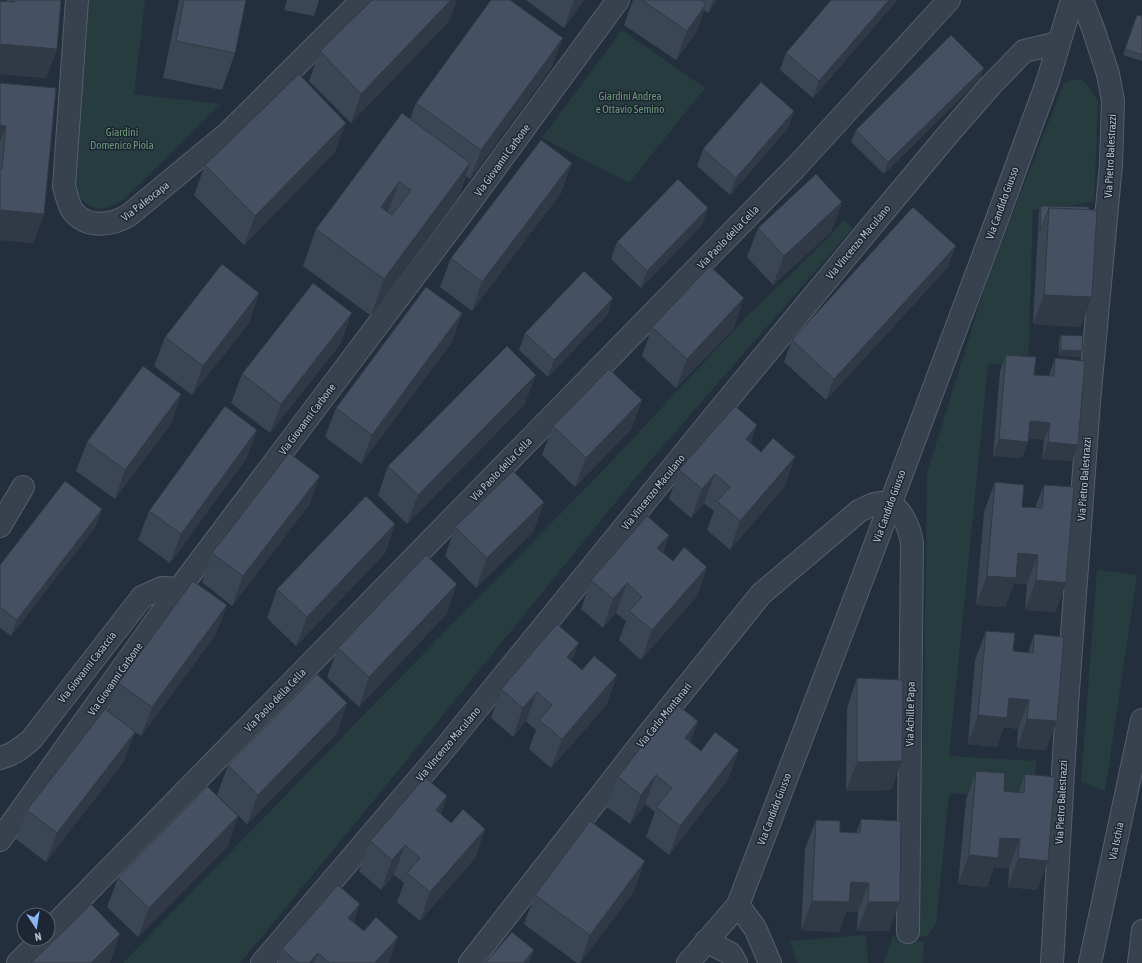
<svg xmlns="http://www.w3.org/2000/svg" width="1142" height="963" viewBox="0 0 1142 963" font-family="'Asap Condensed',sans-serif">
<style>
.green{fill:#263c3f}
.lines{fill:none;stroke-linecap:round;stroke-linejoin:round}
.pedestrian-casing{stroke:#565f6c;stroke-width:22}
.minor-casing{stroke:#565f6c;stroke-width:24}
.pedestrian{stroke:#38414e;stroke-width:20}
.minor{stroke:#38414e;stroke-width:22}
.wall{fill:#3b4654}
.shaded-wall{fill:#303945}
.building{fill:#455162;stroke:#303945;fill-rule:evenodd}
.labels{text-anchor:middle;stroke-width:3;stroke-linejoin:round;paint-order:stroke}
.park-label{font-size:11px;fill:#6b9a76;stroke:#1d2633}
.street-label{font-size:11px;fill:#b4bcc9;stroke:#1d2633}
</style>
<rect width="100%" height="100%" fill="#242f3e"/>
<g class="green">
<polygon points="88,0 145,0 134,94 221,104 122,201 103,209 89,206 78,196 74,182"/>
<polygon points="622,30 705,88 629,183 542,138"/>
<polygon points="1072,80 1081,80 1088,85 1098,101 1094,201 1058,208 1033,210 1028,365 988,364 949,756 1036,761 1033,800 949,793 936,924 927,936 916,937 924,709 927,473 989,274 1064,83"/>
<polygon points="843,220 853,228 636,477 370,805 240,963 123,963 347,732 612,461 749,314 830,236"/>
<polygon points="1097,570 1137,575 1105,791 1081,782"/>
<polygon points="866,935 868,963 797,963 790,941"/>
<polygon points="893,936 906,942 924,941 923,963 884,963"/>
</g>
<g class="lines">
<g class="pedestrian-casing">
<polyline id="pedestrian" points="1138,963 1142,930"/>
</g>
<g class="minor-casing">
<g id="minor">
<path d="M77 0 64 186C66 194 68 203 72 210 86 229 111 226 129 215L228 133 362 0"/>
<polyline points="0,526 23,487"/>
<path d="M0 758C13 755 21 748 31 740L142 597 162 588 179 589"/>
<polyline points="0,840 179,589 462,213 618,0"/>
<polyline points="738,905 755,928 770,963"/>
<polyline points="48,932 796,167 949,0"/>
<polyline points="706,941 731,954 736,963"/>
<polyline points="18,963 42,939"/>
<polyline points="262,963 441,753 721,408 869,229 950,132 991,85 1024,51 1058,43"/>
<path d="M470 963 651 731 761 594 859 511C866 508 873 503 880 503 900 501 910 528 912 544L908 932"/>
<polyline points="688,963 738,905 866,569 996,222 1048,80 1072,0"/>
<polyline points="1052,963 1067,704 1089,402 1111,164 1113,101 1108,74 1094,31 1082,0"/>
<polyline points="1090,963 1142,720"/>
</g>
</g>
<use href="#pedestrian" class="pedestrian"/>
<use href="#minor" class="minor"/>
</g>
<g class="wall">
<polygon points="6,0 61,0 57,49 46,78 0,74 0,1 6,2"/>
<polygon points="179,0 246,0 235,53 222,90 163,78"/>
<polygon points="287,0 319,0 314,16 284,10"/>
<polygon points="526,0 584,0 564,28"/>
<polygon points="633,0 717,0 708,13 704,10 696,33 676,60 624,25"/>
<polygon points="897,0 813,98 780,70 786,53"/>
<polygon points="1137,15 1142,16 1142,61 1123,55"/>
<polygon points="450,20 351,123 309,81 320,51"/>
<polygon points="552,67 470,179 466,176 457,200 371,316 303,266 316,229 410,119 416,103"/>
<polygon points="984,68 979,80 884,174 851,142 856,130"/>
<polygon points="0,83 44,214 33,243 0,240"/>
<polygon points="794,111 788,128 730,195 697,166 703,149"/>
<polygon points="335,152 244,245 194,195 205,165"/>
<polygon points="561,193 472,311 440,287 451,258"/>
<polygon points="842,202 831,232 773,285 747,257 758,228"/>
<polygon points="1041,206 1089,210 1081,327 1033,324 1039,212"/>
<polygon points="708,208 702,225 641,288 611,259 617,242"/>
<polygon points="948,267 826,400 784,362 792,340"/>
<polygon points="259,293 249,323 192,395 154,366 165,337"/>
<polygon points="613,298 607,315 548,377 519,350 525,333"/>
<polygon points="462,313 452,342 361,464 325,437 336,408"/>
<polygon points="652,327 734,328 676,388 642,356"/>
<polygon points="1061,335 1080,357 1059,356 1059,340"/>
<polygon points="341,343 270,433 231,403 242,374"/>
<polygon points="1006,355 1034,375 1049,376 1055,358 1078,445 1072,461 1042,459 1044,440 1029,438 1028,442 1022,458 993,456 1000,371"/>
<polygon points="181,394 171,424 115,499 76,471 87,442"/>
<polygon points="642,400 631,429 575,487 542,455 553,426"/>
<polygon points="525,404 407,524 378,495 388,466"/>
<polygon points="257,430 246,459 170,563 138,540 149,511"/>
<polygon points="751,443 785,486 730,550 707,530 714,511 704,503 691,518 669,499 679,470"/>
<polygon points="320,476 309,505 232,606 202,582 212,553"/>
<polygon points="995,482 1022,507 1035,508 1044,485 1066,583 1055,612 1025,610 1027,584 1014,583 1005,607 976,605 984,512"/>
<polygon points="544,502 533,532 476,588 445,556 455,527"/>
<polygon points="395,524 385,553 296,646 267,618 277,589"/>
<polygon points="96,526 11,636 0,628 0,565"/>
<polygon points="669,535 663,553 673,561 707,567 697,596 641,660 619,640 626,621 616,613 603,628 581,609 591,580"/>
<polygon points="227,605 225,610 216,634 141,736 129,728 135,732 124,761 46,862 16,839 27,810 108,712 118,683"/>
<polygon points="447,613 359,707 327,677 338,648"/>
<polygon points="986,631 1013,651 1028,653 1034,634 1046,750 1017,748 1018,729 1004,727 997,747 968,744 975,660"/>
<polygon points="572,661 607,704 551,768 529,749 536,730 526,721 513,737 491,718 501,689"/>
<polygon points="857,678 902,761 891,790 846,791 847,708"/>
<polygon points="347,703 337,733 247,824 217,795 228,765"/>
<polygon points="698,721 690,743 701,751 739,750 728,779 669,855 646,837 655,812 645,804 630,824 607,807 618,777"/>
<polygon points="976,771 1004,791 1019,792 1025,774 1037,890 1008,887 1009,868 994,867 987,887 958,884 966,800"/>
<polygon points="447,796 441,814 451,823 485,829 475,858 420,921 397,902 404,883 394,875 381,890 359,871 370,841"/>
<polygon points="238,816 228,846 138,937 107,907 118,878"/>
<polygon points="861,819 889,931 857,931 858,912 846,912 839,932 801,930 805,849 816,820 840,832 856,833"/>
<polygon points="634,891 580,963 577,963 524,924 535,895"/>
<polygon points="354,922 389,963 278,963 282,949"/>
</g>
<g class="shaded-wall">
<polygon points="451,0 457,0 450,20 351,123 361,94"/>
<polygon points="574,0 584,0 564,28"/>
<polygon points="713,0 717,0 708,13"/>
<polygon points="889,0 897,0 813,98 819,81"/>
<polygon points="706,4 696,33 676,60 687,31"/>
<polygon points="563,38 552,67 470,179 481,150"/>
<polygon points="0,44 57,49 46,78 0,74"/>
<polygon points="984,68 979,80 884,174 888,162"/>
<polygon points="794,111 788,128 730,195 736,178"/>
<polygon points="346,123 335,152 244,245 255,216"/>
<polygon points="0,125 6,126 0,142"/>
<polygon points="470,163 457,200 371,316 384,279"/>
<polygon points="572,163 561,193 472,311 482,282"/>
<polygon points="399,182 385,219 381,207"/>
<polygon points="842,202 831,232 773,285 784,256"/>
<polygon points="708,208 702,225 641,288 647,271"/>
<polygon points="0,210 44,214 33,243 0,240"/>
<polygon points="956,246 948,267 826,400 834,379"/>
<polygon points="259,293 249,323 192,395 203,366"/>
<polygon points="1044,295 1092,297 1081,327 1033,324"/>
<polygon points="613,298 607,315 548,377 554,360"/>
<polygon points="744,298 734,328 676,388 687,359"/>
<polygon points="352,313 341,343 270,433 281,404"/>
<polygon points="462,313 452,342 361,464 372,435"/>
<polygon points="1061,350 1082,351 1080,357 1059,356"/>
<polygon points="536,375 525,404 407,524 418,495"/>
<polygon points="181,394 171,424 115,499 125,470"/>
<polygon points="642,400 631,429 575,487 586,458"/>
<polygon points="1030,421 1050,423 1044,440 1024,438"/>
<polygon points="757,425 747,454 746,439"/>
<polygon points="257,430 246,459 170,563 181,534"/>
<polygon points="999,439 1028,442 1022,458 993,456"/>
<polygon points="1048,442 1078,445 1072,461 1042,459"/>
<polygon points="795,457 785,486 730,550 740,521"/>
<polygon points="715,474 704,503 691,518 702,489"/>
<polygon points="320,476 309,505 232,606 243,576"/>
<polygon points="544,502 533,532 476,588 487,558"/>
<polygon points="102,509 96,526 11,636 17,620"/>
<polygon points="395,524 385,553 296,646 307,617"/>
<polygon points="669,535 658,564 657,548"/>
<polygon points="1018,553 1038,555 1027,584 1014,583 1005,607 976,605 987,576"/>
<polygon points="707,567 697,596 641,660 652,630"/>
<polygon points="1036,580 1066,583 1055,612 1025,610"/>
<polygon points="627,583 616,613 603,628 613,599"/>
<polygon points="457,584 447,613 359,707 369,677"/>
<polygon points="227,605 223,616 222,618 216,634 141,736 152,707"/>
<polygon points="579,643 568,672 567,657"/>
<polygon points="617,675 607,704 551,768 562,739"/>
<polygon points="537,692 526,721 513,737 523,708"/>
<polygon points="1009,698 1029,700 1018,729 1004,727 997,747 968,744 978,715"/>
<polygon points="347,703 337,733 247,824 258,795"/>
<polygon points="1027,719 1057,721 1046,750 1017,748"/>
<polygon points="698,721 688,750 685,738"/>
<polygon points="135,732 124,761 46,862 57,833"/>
<polygon points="739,750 728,779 669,855 680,826"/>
<polygon points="902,761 891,790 846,791 857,762"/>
<polygon points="656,775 645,804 630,824 641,795"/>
<polygon points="447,796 437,825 436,810"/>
<polygon points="238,816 228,846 138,937 149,908"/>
<polygon points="485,829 475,858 420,921 430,892"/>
<polygon points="1000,838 1020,839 1009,868 994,867 987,887 958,884 969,855"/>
<polygon points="405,845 394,875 381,890 392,860"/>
<polygon points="1018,858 1048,861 1037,890 1008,887"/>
<polygon points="645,861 634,891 580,963 590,935"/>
<polygon points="851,882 869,883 858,912 846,912 839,932 801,930 812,901"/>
<polygon points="868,902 900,902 889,931 857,931"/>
<polygon points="360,904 350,933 348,918"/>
<polygon points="120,934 110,963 91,963"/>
<polygon points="398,937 389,963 375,963"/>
<polygon points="534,950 529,963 523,963"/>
<polygon points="318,953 314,963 309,963"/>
</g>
<g class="building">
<polygon points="14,0 61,0 57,49 0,44 0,1 14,2"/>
<polygon points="184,0 246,0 235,53 176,41"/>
<polygon points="372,0 451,0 361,94 320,51"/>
<polygon points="491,0 510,0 563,38 481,150 416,103"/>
<polygon points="642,0 701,0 706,4 687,31"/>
<polygon points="831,0 889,0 819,81 786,53"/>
<polygon points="1137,15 1142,16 1142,55 1125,49"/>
<polygon points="951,35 984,68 888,162 856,130"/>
<polygon points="299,74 346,123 255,216 205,165"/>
<polygon points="761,82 794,111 736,178 703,149"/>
<polygon points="0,83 56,88 44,214 0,210 0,169 2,169 6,126 0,125"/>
<path d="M402 113 470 163 384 279 316 229ZM399 182 411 190 392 215 381 207Z"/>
<polygon points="541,140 572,163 482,282 451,258"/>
<polygon points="816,174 842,202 784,256 758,228"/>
<polygon points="678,179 708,208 647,271 617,242"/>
<polygon points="1041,206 1089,207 1089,210 1049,208 1040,231"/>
<polygon points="913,207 956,246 834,379 792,340"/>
<polygon points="1049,208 1097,210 1092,297 1044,295"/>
<polygon points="222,264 259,293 203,366 165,337"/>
<polygon points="710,266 744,298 687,359 652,327"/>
<polygon points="584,271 613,298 554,360 525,333"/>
<polygon points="313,283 352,313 281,404 242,374"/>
<polygon points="426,287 462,313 372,435 336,408"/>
<polygon points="1061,335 1083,336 1082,351 1061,350"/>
<polygon points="507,346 536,375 418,495 388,466"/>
<polygon points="1006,355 1036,357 1034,375 1054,376 1055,358 1085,361 1078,445 1048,442 1050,423 1030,421 1028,442 999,439"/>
<polygon points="143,366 181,394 125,470 87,442"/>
<polygon points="609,369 642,400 586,458 553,426"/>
<polygon points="225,406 257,430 181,534 149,511"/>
<polygon points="735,406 757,425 746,439 761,452 773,438 795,457 740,521 717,501 730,487 715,474 702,489 679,470"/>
<polygon points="289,453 320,476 243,576 212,553"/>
<polygon points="513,471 544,502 487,558 455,527"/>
<polygon points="65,481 102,509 17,620 0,607 0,565"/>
<polygon points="995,482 1024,485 1022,507 1042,508 1044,485 1074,487 1066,583 1036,580 1038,555 1018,553 1016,578 987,576"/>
<polygon points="366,496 395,524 307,617 277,589"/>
<polygon points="647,516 669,535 657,548 673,561 684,547 707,567 652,630 629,611 642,597 627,583 613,599 591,580"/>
<polygon points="426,555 457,584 369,677 338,648"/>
<polygon points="193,581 227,605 152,707 118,683"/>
<polygon points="557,624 579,643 567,657 582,670 594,656 617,675 562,739 539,720 552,705 537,692 523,708 501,689"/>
<polygon points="986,631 1015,633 1013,651 1033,653 1034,634 1064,637 1057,721 1027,719 1029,700 1009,698 1007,718 978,715"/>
<polygon points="317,674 347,703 258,795 228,765"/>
<polygon points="857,678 903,680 902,761 857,762"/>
<polygon points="675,703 698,721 685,738 701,751 715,732 739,750 680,826 656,807 672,788 656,775 641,795 618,777"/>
<polygon points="105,709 135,732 57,833 27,810"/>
<polygon points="976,771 1005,773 1004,791 1024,793 1025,774 1055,777 1048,861 1018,858 1020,839 1000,838 998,858 969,855"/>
<polygon points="425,777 447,796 436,810 451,823 463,809 485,829 430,892 407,873 420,858 405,845 392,860 370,841"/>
<polygon points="207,786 238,816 149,908 118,878"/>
<polygon points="861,819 901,821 900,902 868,902 869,883 851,882 849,902 812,901 816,820 840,821 840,832 860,833"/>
<polygon points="590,821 645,861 590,935 535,895"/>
<polygon points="338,885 360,904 348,918 364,931 376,917 398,937 375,963 329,963 318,953 309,963 298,963 282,949"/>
<polygon points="91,904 120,934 91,963 31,963"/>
<polygon points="512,932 534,950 523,963 485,963"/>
</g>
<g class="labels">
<g class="park-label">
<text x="630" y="100">Giardini Andrea<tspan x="630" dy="13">e Ottavio Semino</tspan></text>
<text x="122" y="136">Giardini<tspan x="122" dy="13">Domenico Piola</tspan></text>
</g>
<g class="street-label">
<text transform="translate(1110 156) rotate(-87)" y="4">Via Pietro Balestrazzi</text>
<text transform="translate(502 160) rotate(-54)" y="4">Via Giovanni Carbone</text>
<text transform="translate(145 201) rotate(-38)" y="4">Via Paleocapa</text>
<text transform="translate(1002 203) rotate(-70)" y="4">Via Candido Giusso</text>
<text transform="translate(728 237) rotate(-46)" y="4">Via Paolo della Cella</text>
<text transform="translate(858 242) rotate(-50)" y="4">Via Vincenzo Maculano</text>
<text transform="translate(307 419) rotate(-53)" y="4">Via Giovanni Carbone</text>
<text transform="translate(501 469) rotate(-46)" y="4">Via Paolo della Cella</text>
<text transform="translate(1084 479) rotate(-86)" y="4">Via Pietro Balestrazzi</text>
<text transform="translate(653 492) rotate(-51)" y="4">Via Vincenzo Maculano</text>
<text transform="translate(889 506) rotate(-70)" y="4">Via Candido Giusso</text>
<text transform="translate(87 667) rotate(-52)" y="4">Via Giovanni Casaccia</text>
<text transform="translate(115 679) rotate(-55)" y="4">Via Giovanni Carbone</text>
<text transform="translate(275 700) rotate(-46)" y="4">Via Paolo della Cella</text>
<text transform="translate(910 714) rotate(-89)" y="4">Via Achille Papa</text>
<text transform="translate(664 715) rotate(-51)" y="4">Via Carlo Montanari</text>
<text transform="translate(448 744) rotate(-50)" y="4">Via Vincenzo Maculano</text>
<text transform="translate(1061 802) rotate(-87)" y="4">Via Pietro Balestrazzi</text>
<text transform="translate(774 809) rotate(-69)" y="4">Via Candido Giusso</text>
<text transform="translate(1116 841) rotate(-78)" y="4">Via Ischia</text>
</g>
</g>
<g transform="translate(36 927) rotate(168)"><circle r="19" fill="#1d2633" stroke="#59626f"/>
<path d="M0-3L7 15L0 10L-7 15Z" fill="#8ab4f8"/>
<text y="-6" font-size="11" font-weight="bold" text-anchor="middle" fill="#b4bcc9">N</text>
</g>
</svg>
